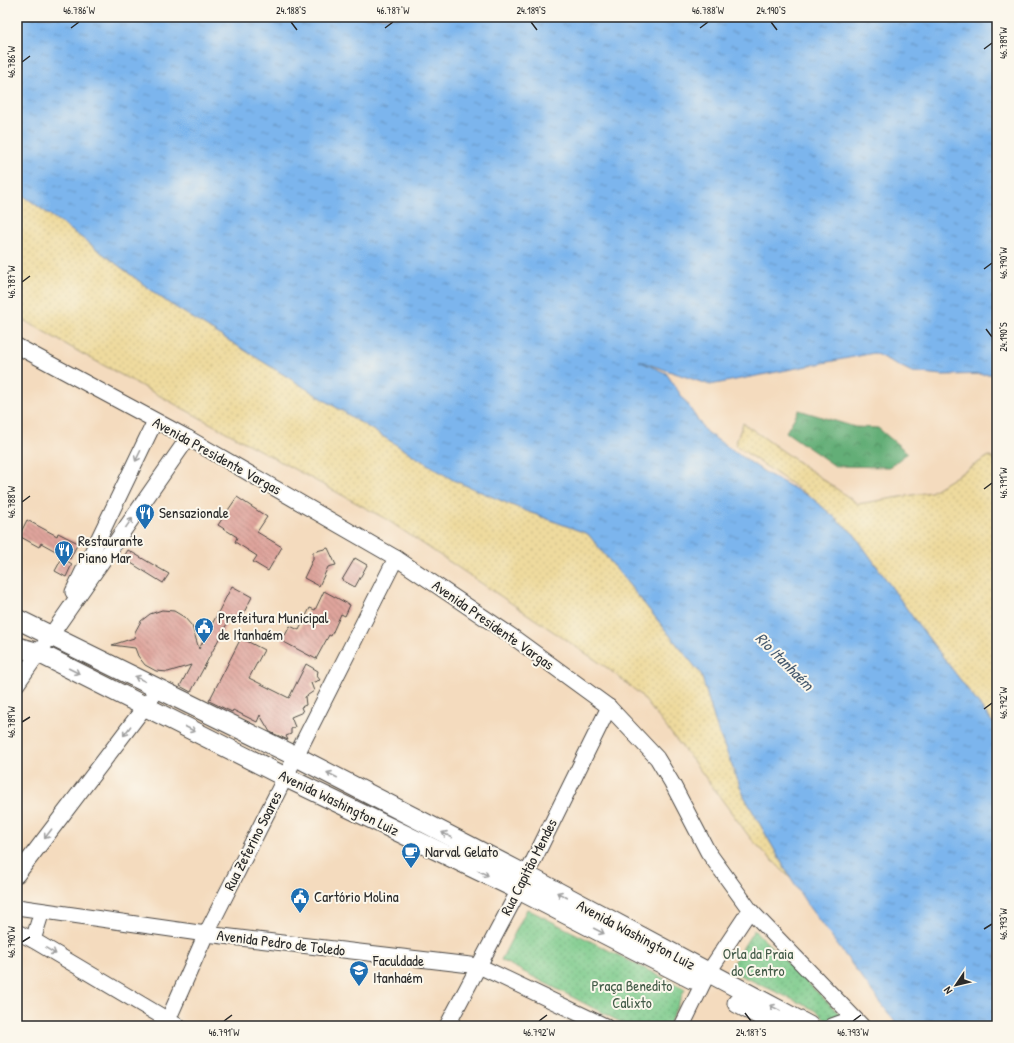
<svg xmlns="http://www.w3.org/2000/svg" width="1014" height="1043" viewBox="0 0 1014 1043" font-family="'Patrick Hand',sans-serif">
<style>
.green{fill:url(#green-dots);stroke:#537a5b}
.forest{fill:url(#forest-crowns);stroke:#486c51}
.sand{fill:url(#sand-dots);stroke:#8c8264}
.water{fill:url(#water-ripples);stroke:#54708c}
.building{fill:url(#building-back-hatch)}
.lines{fill:none;stroke-linecap:round;stroke-linejoin:round}
.minor-casing{stroke:#494541;stroke-width:17}
.major-casing{stroke:#494541;stroke-width:21}
.minor{stroke:#fff;stroke-width:15}
.major{stroke:#fff;stroke-width:19}
.oneway{stroke:#a0a0a0}
.ticks{fill:none;stroke:#2b2b2b;stroke-width:1.5}
.labels{text-anchor:middle;stroke-width:4;stroke-linejoin:round;paint-order:stroke}
.street-label{font-size:15px;fill:#2b2b2b;stroke:#fbf7ec}
.poi-label{font-size:15px;fill:#2b2b2b;stroke:#fbf7ec;text-anchor:start}
.park-label{font-size:15px;fill:#435b48;stroke:#fbf7ec}
.water-label{font-size:16px;font-style:italic;fill:#475b6f;stroke:#fbf7ec}
.neatline{fill:none;stroke:#2b2b2b;stroke-width:1.5}
.ticks-label{font-size:10px;text-anchor:middle;fill:#2b2b2b}
</style>
<defs>
<pattern id="green-dots" width="8" height="8" patternUnits="userSpaceOnUse"><rect width="8" height="8" fill="#7bca8b"/><path d="M2 2h.1M6 6h.1" fill="none" stroke="#65a472" stroke-width="1.8" stroke-linecap="round"/></pattern>
<pattern id="forest-crowns" width="20" height="18" patternUnits="userSpaceOnUse"><rect width="20" height="18" fill="#64ae77"/><path d="M2 6a3 3 0 1 1 6 0M12 15a3 3 0 1 1 6 0" fill="none" stroke="#538e62"/></pattern>
<pattern id="sand-dots" width="8" height="8" patternUnits="userSpaceOnUse"><rect width="8" height="8" fill="#eeda9e"/><path d="M2 2h.1M6 6h.1" fill="none" stroke="#cb8" stroke-width="1.8" stroke-linecap="round"/></pattern>
<pattern id="water-ripples" width="26" height="14" patternUnits="userSpaceOnUse"><rect width="26" height="14" fill="#7cb5ed"/><path d="M2 4q2-2 4 0t4 0M15 11q2-2 4 0t4 0" fill="none" stroke="#6693c0"/></pattern>
<pattern id="building-back-hatch" width="6" height="6" patternUnits="userSpaceOnUse"><rect width="6" height="6" fill="#dfa49c"/><path d="M-1 5l2 2M0 0l6 6M5-1l2 2" fill="none" stroke="#b5867f"/></pattern>
</defs>
<rect width="100%" height="100%" fill="#fbf7ec"/>
<filter id="ink" filterUnits="userSpaceOnUse"><feTurbulence type="fractalNoise" baseFrequency=".025" numOctaves="2"/><feDisplacementMap in="SourceGraphic" scale="8" xChannelSelector="R" yChannelSelector="G"/><feConvolveMatrix kernelMatrix="1 2 1 2 8 2 1 2 1" color-interpolation-filters="sRGB"/></filter>
<filter id="wash" filterUnits="userSpaceOnUse"><feTurbulence type="fractalNoise" baseFrequency=".012" numOctaves="4" result="noise"/><feDisplacementMap in="SourceGraphic" scale="16" xChannelSelector="R" yChannelSelector="G"/><feGaussianBlur stdDeviation="0.9" result="paint"/><feColorMatrix in="noise" values="0 0 0 0 0 0 0 0 0 0 0 0 0 0 0 0 0 1.4 0 .05"/><feComposite in="paint" operator="in"/></filter>
<g filter="url(#wash)">
<rect width="100%" height="100%" fill="#f4dbbe"/>
<g class="green">
<polygon points="527,909 685,989 668,1026 628,1026 501,960"/>
<polygon points="754,930 852,1026 830,1023 815,1010 729,970"/>
</g>
<polygon class="forest" points="799,410 855,427 878,428 908,453 889,467 835,466 786,432"/>
<g class="sand">
<polygon points="17,191 86,241 167,302 453,480 521,509 588,534 701,674 717,728 744,796 791,879 751,839 697,766 640,694 606,667 386,519 81,353 17,316"/>
<polygon points="743,423 858,504 931,492 989,456 997,462 997,728 914,619 854,534 812,498 735,445"/>
</g>
<polygon class="water" points="17,17 997,17 997,374 942,375 912,372 874,353 710,385 639,361 666,373 706,432 766,473 812,498 854,534 914,619 997,728 997,1026 898,1026 809,907 791,879 744,796 717,728 701,674 588,534 521,509 453,480 167,302 86,241 17,191"/>
<g id="blocks">
<g class="building">
<polygon points="237,497 267,517 257,532 282,547 268,571 253,562 257,556 235,542 237,537 218,525"/>
<polygon points="27,520 57,536 58,533 78,543 70,559 41,543 39,547 19,536"/>
<polygon points="328,548 336,565 328,567 319,586 304,578 313,559 313,552"/>
<polygon points="128,550 169,574 163,583 123,558"/>
<polygon points="62,558 72,564 66,577 55,571"/>
<polygon points="355,558 367,565 355,587 342,580"/>
<polygon points="232,586 252,597 240,620 231,616 191,692 180,686 191,665 168,672 156,671 145,665 138,656 135,648 112,645 134,638 135,632 141,621 150,614 162,610 174,611 184,617 192,626 199,649"/>
<polygon points="324,591 350,605 345,616 341,614 331,636 329,635 316,659 282,641 290,626 299,630 310,608 315,610"/>
<polygon points="241,638 264,650 249,678 289,698 306,664 318,671 317,676 320,680 311,683 314,691 305,697 306,705 301,707 303,712 291,717 295,727 291,729 291,734 286,736 288,740 270,732 260,715 257,722 233,710 232,712 209,701"/>
</g>
</g>
</g>
<g filter="url(#ink)">
<use href="#blocks" fill-opacity="0" stroke="#494541" stroke-width="1"/>
<g class="lines">
<g class="minor-casing">
<g id="minor">
<polyline points="17,346 188,438 396,558 513,637 609,707 657,758 672,783 708,852 750,910 862,1026"/>
<polyline points="73,592 155,421"/>
<polyline points="17,684 188,438"/>
<polyline points="17,875 159,688"/>
<polyline points="17,907 206,934 479,966 605,1026"/>
<polyline points="17,932 33,940 178,1026"/>
<polyline points="33,940 42,911"/>
<polyline points="168,1020 206,934 396,558"/>
<polyline points="447,1026 519,890 609,707"/>
<polyline points="682,1026 708,973 750,910"/>
<polyline points="832,1026 854,1018"/>
</g>
</g>
<g class="major-casing">
<g id="major">
<polyline points="17,619 295,756 526,875 809,1026"/>
<polyline points="17,647 39,653 285,777 519,890 692,979"/>
<polyline points="737,1003 780,1026"/>
</g>
</g>
<use href="#minor" class="minor"/>
<use href="#major" class="major"/>
</g>
<defs><path id="oneway-shaft" d="M-6 0H5M1.5-3L5.5 0L1.5 3" fill="none" stroke-width="1.6" stroke-linecap="round" stroke-linejoin="round"/></defs>
<g class="oneway">
<use href="#oneway-shaft" transform="translate(138 456) rotate(116)"/>
<use href="#oneway-shaft" transform="translate(129 523) rotate(-55)"/>
<use href="#oneway-shaft" transform="translate(74 671) rotate(27)"/>
<use href="#oneway-shaft" transform="translate(140 679) rotate(-154)"/>
<use href="#oneway-shaft" transform="translate(190 729) rotate(27)"/>
<use href="#oneway-shaft" transform="translate(127 731) rotate(127)"/>
<use href="#oneway-shaft" transform="translate(332 775) rotate(-153)"/>
<use href="#oneway-shaft" transform="translate(48 834) rotate(127)"/>
<use href="#oneway-shaft" transform="translate(447 835) rotate(-153)"/>
<use href="#oneway-shaft" transform="translate(483 873) rotate(26)"/>
<use href="#oneway-shaft" transform="translate(562 895) rotate(-152)"/>
<use href="#oneway-shaft" transform="translate(599 931) rotate(27)"/>
<use href="#oneway-shaft" transform="translate(51 951) rotate(31)"/>
<use href="#oneway-shaft" transform="translate(775 1008) rotate(-152)"/>
</g>
</g>
<path class="ticks" d="M291 22 297 30M531 22 537 30M771 22 777 30M71 28 79 22M385 28 393 22M700 28 708 22M984 49 992 43M22 62 30 56M984 269 992 263M22 282 30 276M986 329 992 337M984 489 992 483M22 502 30 496M984 709 992 703M22 722 30 717M984 929 992 924M22 942 30 937M745 1013 751 1021M224 1021 232 1015M539 1021 547 1015M853 1021 861 1015"/>
<defs>
<g id="restaurant-pin" transform="scale(1)"><path d="M0 17L-7.5 6A9.5 9.5 0 1 1 7.5 6Z" fill="#1f6fb2" stroke="#fbf7ec"/><path d="M-5-6h1v4h1v-4h1v4h1v-4h1v5L-1.5 .5V6h-2V.5L-5-1ZM5-6V6H3V1.5H1.5Q1.5-4 5-6Z" fill="#fff"/></g>
<g id="civic-pin" transform="scale(1)"><path d="M0 17L-7.5 6A9.5 9.5 0 1 1 7.5 6Z" fill="#1f6fb2" stroke="#fbf7ec"/><path d="M-.6-6.5H3V-4.5H.6V-3L4-1V1h2V6H-6V1h2V-1L-.6-3ZM-1.2 2.5V6h2.4V2.5Z" fill="#fff"/></g>
<g id="cafe-pin" transform="scale(1)"><path d="M0 17L-7.5 6A9.5 9.5 0 1 1 7.5 6Z" fill="#1f6fb2" stroke="#fbf7ec"/><path d="M-5.5-4.5H6V0H3Q3 3.5 0 3.5H-2.5Q-5.5 3.5-5.5 0ZM3-3.2v2h1.7v-2ZM-6 4.5H4V6H-6Z" fill="#fff"/></g>
<g id="university-pin" transform="scale(1)"><path d="M0 17L-7.5 6A9.5 9.5 0 1 1 7.5 6Z" fill="#1f6fb2" stroke="#fbf7ec"/><path d="M0-5L7-2L0 1L-7-2ZM-4 1L0 2.5L4 1V4Q0 6-4 4Z" fill="#fff"/></g>
</defs>
<g fill-rule="evenodd">
<use href="#restaurant-pin" x="145" y="513"/>
<use href="#restaurant-pin" x="64" y="550"/>
<use href="#civic-pin" x="204" y="627"/>
<use href="#cafe-pin" x="411" y="852"/>
<use href="#civic-pin" x="300" y="897"/>
<use href="#university-pin" x="359" y="970"/>
</g>
<g class="labels">
<g class="street-label">
<text transform="translate(217 456) rotate(29)" y="5">Avenida Presidente Vargas</text>
<text transform="translate(493 625) rotate(35)" y="5">Avenida Presidente Vargas</text>
<text transform="translate(339 803) rotate(26)" y="5">Avenida Washington Luiz</text>
<text transform="translate(253 841) rotate(-63)" y="5">Rua Zeferino Soares</text>
<text transform="translate(529 867) rotate(-63)" y="5">Rua Capitão Mendes</text>
<text transform="translate(636 935) rotate(28)" y="5">Avenida Washington Luiz</text>
<text transform="translate(281 943) rotate(7)" y="5">Avenida Pedro de Toledo</text>
</g>
<g class="poi-label">
<text x="159" y="518">Sensazionale</text>
<text x="78" y="546">Restaurante<tspan x="78" dy="17">Piano Mar</tspan></text>
<text x="218" y="623">Prefeitura Municipal<tspan x="218" dy="17">de Itanhaém</tspan></text>
<text x="425" y="857">Narval Gelato</text>
<text x="314" y="902">Cartório Molina</text>
<text x="373" y="966">Faculdade<tspan x="373" dy="17">Itanhaém</tspan></text>
</g>
<g class="park-label">
<text x="758" y="959">Orla da Praia<tspan x="758" dy="17">do Centro</tspan></text>
<text x="632" y="991">Praça Benedito<tspan x="632" dy="17">Calixto</tspan></text>
</g>
<g class="water-label">
<text transform="translate(785 661) rotate(45)" y="6">Rio Itanhaém</text>
</g>
</g>
<rect width="1014" height="1043" fill="none" stroke="#fbf7ec" stroke-width="44"/>
<g transform="translate(956 985) rotate(235)" stroke="#fbf7ec" stroke-width="3" paint-order="stroke">
<path d="M0-3L7 15L0 10L-7 15Z" fill="#2b2b2b"/>
<text y="-6" font-size="11" font-weight="bold" text-anchor="middle" fill="#2b2b2b">N</text>
</g>
<rect x="22" y="22" width="970" height="999" class="neatline"/>
<g class="ticks-label">
<text x="79" y="14">46.786°W</text>
<text x="291" y="14">24.188°S</text>
<text x="393" y="14">46.787°W</text>
<text x="531" y="14">24.189°S</text>
<text x="708" y="14">46.788°W</text>
<text x="771" y="14">24.190°S</text>
<text transform="translate(1003 43) rotate(-90)" y="4">46.789°W</text>
<text transform="translate(11 62) rotate(-90)" y="4">46.786°W</text>
<text transform="translate(1003 263) rotate(-90)" y="4">46.790°W</text>
<text transform="translate(11 282) rotate(-90)" y="4">46.787°W</text>
<text transform="translate(1003 337) rotate(-90)" y="4">24.190°S</text>
<text transform="translate(1003 483) rotate(-90)" y="4">46.791°W</text>
<text transform="translate(11 502) rotate(-90)" y="4">46.788°W</text>
<text transform="translate(1003 703) rotate(-90)" y="4">46.792°W</text>
<text transform="translate(11 722) rotate(-90)" y="4">46.789°W</text>
<text transform="translate(1003 924) rotate(-90)" y="4">46.793°W</text>
<text transform="translate(11 942) rotate(-90)" y="4">46.790°W</text>
<text x="224" y="1036">46.791°W</text>
<text x="539" y="1036">46.792°W</text>
<text x="751" y="1036">24.187°S</text>
<text x="853" y="1036">46.793°W</text>
</g>
</svg>
